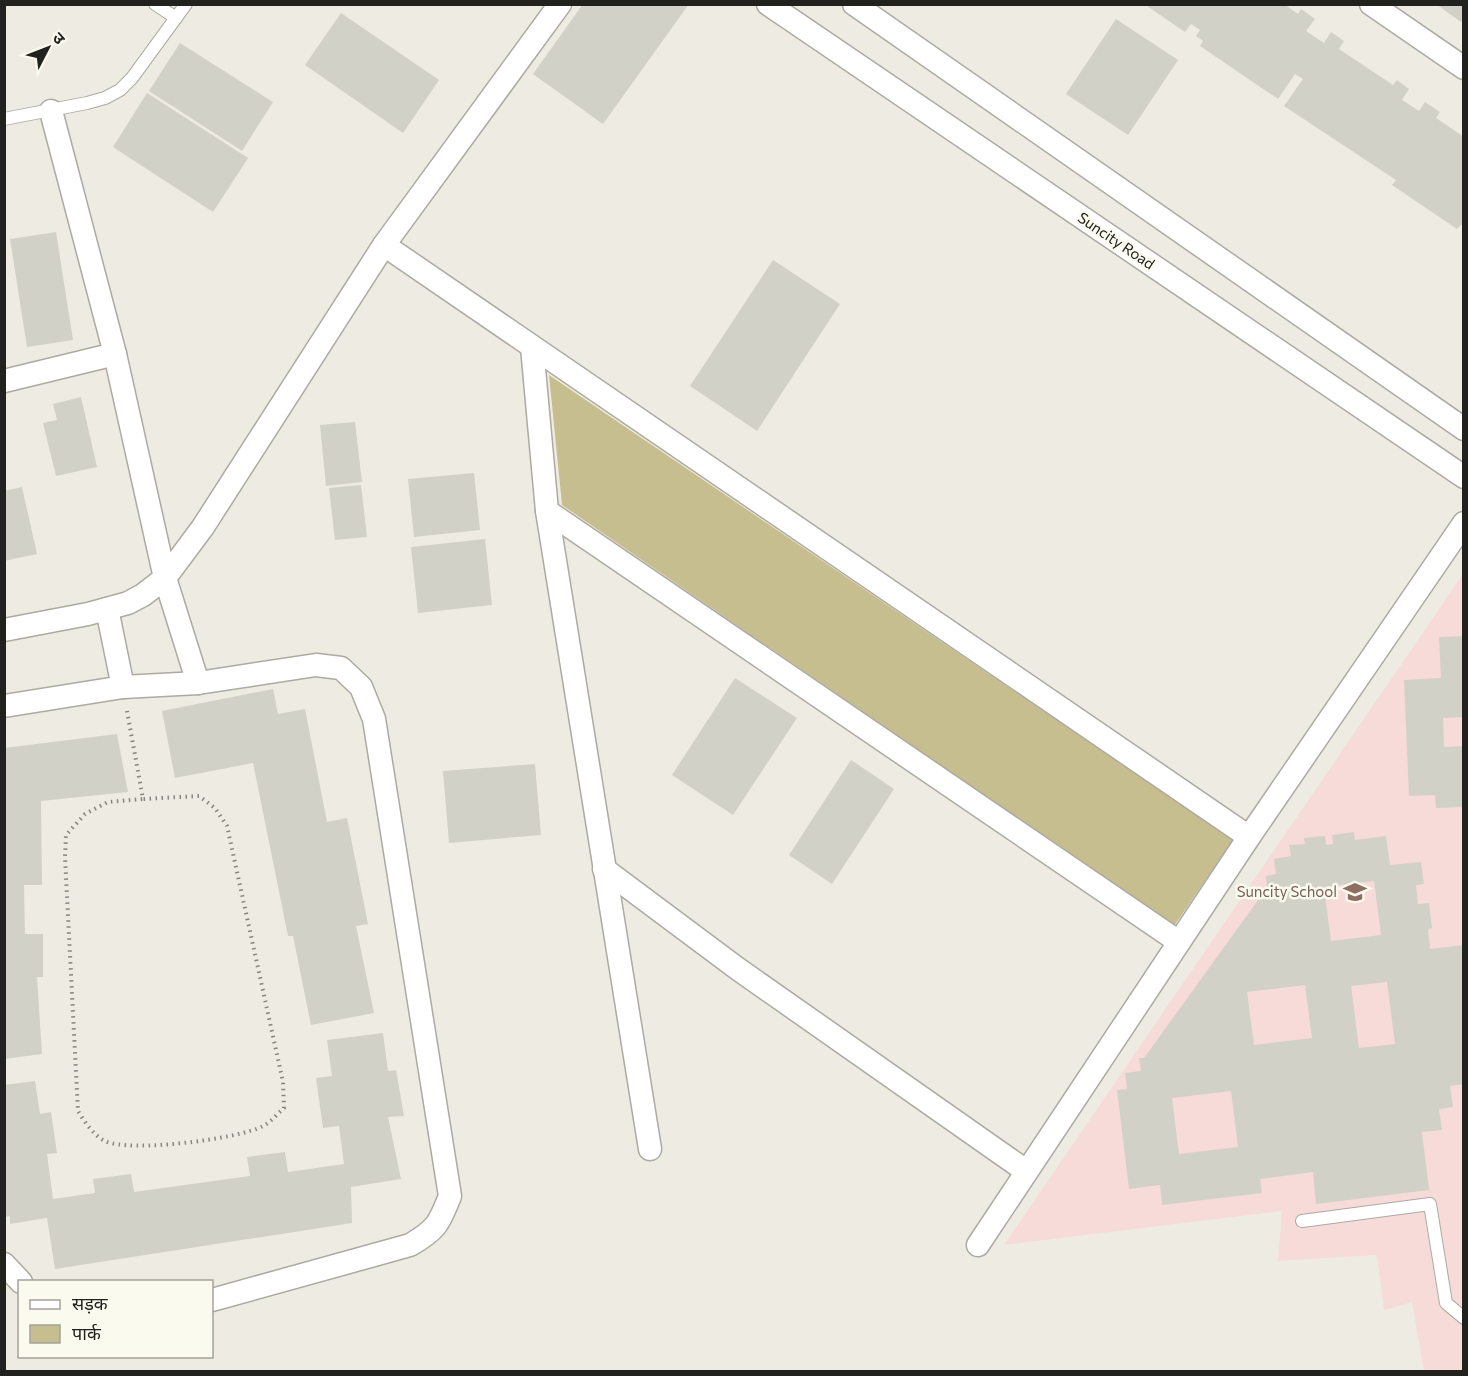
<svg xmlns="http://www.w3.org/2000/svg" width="1468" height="1376" viewBox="0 0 1468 1376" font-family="Commissioner,'Noto Sans Devanagari',sans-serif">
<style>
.education{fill:#f6dbd9}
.green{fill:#c7be8f}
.building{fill:#d2d1c7;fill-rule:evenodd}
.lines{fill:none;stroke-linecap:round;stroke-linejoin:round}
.lane-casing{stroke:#acaaa1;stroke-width:14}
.street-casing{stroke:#acaaa1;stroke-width:25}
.path{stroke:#86857e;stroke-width:4;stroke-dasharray:1.5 4.5;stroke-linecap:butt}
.lane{stroke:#fff;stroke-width:12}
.street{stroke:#fff;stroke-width:22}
.labels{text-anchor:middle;stroke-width:5;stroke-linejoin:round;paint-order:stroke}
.street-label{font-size:15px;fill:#21211d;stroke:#fbfaef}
.education-label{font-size:15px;fill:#785e54;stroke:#fbfaef;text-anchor:end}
</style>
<rect width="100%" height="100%" fill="#eeece2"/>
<polygon class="education" points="1463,574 1463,1371 1424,1371 1412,1302 1384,1310 1377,1255 1278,1261 1282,1211 1004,1245"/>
<polygon class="green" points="549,375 1233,840 1174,926 562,505"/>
<g class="building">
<polygon points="583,4 689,4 603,124 533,74"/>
<polygon points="1144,4 1284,4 1298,14 1301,9 1315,19 1306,31 1324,43 1331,32 1344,41 1339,49 1393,85 1397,80 1409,89 1402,100 1419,111 1425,102 1440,112 1436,118 1464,137 1464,222 1457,229 1392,185 1396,180 1284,106 1303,79 1295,74 1278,99 1200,46 1203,41 1196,36 1200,30 1191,24 1185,32"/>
<polygon points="1436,4 1464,4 1464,18 1461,22"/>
<polygon points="341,13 439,80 403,133 305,65"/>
<polygon points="1116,19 1178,60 1128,135 1066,94"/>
<polygon points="180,43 273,102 242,151 149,91"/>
<polygon points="147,93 248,158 213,212 113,147"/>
<polygon points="56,232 73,340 27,347 10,239"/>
<polygon points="773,260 840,304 757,431 690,386"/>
<polygon points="81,397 97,467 56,476 43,423 57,420 53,404"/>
<polygon points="355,422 362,482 326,486 320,425"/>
<polygon points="474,473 480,530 414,537 408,479"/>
<polygon points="361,485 367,537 335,540 329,488"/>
<polygon points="22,487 37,554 4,561 4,491"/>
<polygon points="485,539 492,605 418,613 411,547"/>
<polygon points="1464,636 1464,717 1443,718 1444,747 1464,746 1464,807 1436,808 1435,795 1409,796 1404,680 1441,678 1439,637"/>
<polygon points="735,678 797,718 733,815 672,775"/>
<polygon points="273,689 278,714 305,709 327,822 347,818 368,924 356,926 374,1013 311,1025 293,936 288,936 253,763 175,778 162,711"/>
<polygon points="117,734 128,792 41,801 42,885 24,885 25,934 43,934 43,977 37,977 42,1054 4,1059 4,748"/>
<polygon points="851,760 894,789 832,884 789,855"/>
<polygon points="535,764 541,835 449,843 443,771"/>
<path d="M1354 832 1355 840 1386 836 1390 865 1421 862 1424 884 1416 885 1418 904 1429 903 1432 928 1428 929 1430 949 1464 945V1084L1450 1086 1453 1107 1439 1109 1442 1130 1422 1132 1429 1190 1316 1204 1313 1172 1260 1179 1262 1193 1162 1205 1160 1185 1129 1189 1117 1090 1127 1089 1125 1073 1141 1071 1139 1058H1144L1261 896H1268L1266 876 1276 874 1274 859 1291 856 1289 845 1305 844 1304 838 1325 836 1326 845 1333 844 1332 835ZM1374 881 1381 935 1331 941 1324 887ZM1387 982 1395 1044 1359 1048 1351 986ZM1305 985 1312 1038 1254 1045 1247 992ZM1231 1091 1238 1147 1179 1154 1172 1098Z"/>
<polygon points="383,1033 388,1071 396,1070 404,1116 388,1117 401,1179 351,1187 352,1223 55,1269 47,1218 10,1224 10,1216 4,1217 4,1085 35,1081 40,1114 51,1112 57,1153 47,1154 53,1199 95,1193 93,1179 131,1174 134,1192 250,1176 247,1157 285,1152 288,1172 344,1164 339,1126 323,1128 316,1078 332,1076 327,1040"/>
</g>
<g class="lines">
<g class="lane-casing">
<g id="lane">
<polyline points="155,4 176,18"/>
<polyline points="4,119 87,103 105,98 120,90 132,78 186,4"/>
<polyline points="1302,1221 1430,1204 1446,1303 1464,1318"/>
</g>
</g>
<g class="street-casing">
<g id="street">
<polyline points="768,4 1464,477"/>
<polyline points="854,4 1464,429"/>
<polyline points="1371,4 1464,68"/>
<polyline points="51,111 115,354 165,578 198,683"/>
<polyline points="384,245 1249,837"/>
<polyline points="532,347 547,511 650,1149"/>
<polyline points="4,381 115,354"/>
<polyline points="547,511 1179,942"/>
<polyline points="107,609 123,687"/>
<polyline points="4,630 88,614 128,603 143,595 165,578 203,527 384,245 560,4"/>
<path d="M4 706 123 687 198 683 316 665 341 668 361 687 374 719 450 1196C439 1224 436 1230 410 1245L212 1300"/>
<polyline points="604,869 738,969 1026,1171"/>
<polyline points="978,1245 1249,837 1464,523"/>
<polyline points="4,1264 21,1282"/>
</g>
</g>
<path class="path" d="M127 711 143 799 199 796 215 808 227 826 283 1082 284 1108C277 1114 271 1122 263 1126 239 1139 130 1153 105 1141 94 1136 84 1121 78 1111L65 857 66 835 85 814 108 802 143 799"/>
<use href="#lane" class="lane"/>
<use href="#street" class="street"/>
</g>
<defs>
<g id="school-bare" transform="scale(1.8)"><path d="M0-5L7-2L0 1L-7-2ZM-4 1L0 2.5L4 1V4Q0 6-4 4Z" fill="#8d6e63" stroke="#fbfaef" stroke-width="2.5" paint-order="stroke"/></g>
</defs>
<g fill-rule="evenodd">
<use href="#school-bare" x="1355" y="892"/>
</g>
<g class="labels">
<g class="street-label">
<text transform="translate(1116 241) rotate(34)" y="5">Suncity Road</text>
</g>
<g class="education-label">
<text x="1337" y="897">Suncity School</text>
</g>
</g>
<rect width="1468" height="1376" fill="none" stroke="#21211d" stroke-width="12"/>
<rect x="18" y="1280" width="195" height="78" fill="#fbfaef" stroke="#a4a39b" stroke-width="1.5"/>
<rect x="30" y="1300" width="30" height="9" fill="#ffffff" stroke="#a4a39b" stroke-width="1.5"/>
<text x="72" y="1310" font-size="18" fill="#21211d">सड़क</text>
<rect x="30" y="1325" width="30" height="18" fill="#c7be8f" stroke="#a4a39b" stroke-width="1.5"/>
<text x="72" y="1340" font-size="18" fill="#21211d">पार्क</text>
<g transform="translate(48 48) rotate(48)" stroke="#fbfaef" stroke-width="4.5" paint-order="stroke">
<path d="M0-4.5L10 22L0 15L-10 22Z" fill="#21211d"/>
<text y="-9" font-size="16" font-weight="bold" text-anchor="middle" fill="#21211d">उ</text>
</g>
</svg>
